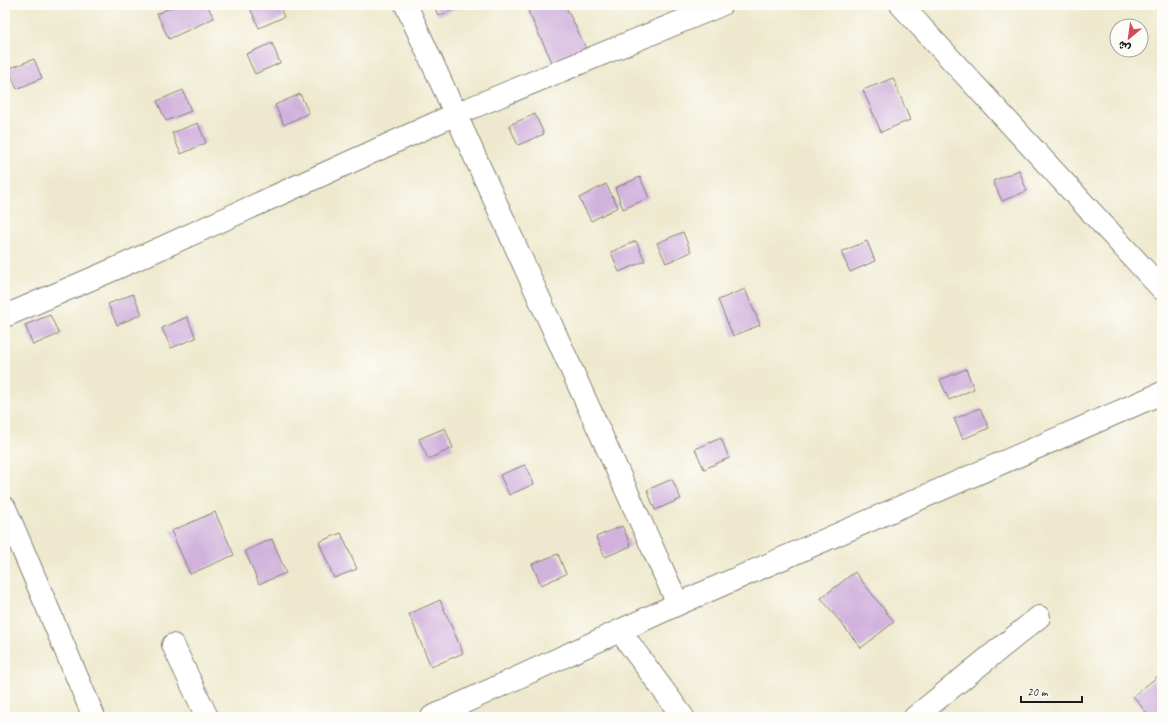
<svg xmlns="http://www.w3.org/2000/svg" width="1167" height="722" viewBox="0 0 1167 722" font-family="Caveat,'Playpen Sans Arabic',sans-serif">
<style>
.building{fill:#d1b2dd}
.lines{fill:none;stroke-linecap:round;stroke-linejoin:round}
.minor-casing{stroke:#858275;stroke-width:24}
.minor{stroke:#fff;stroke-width:22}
</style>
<rect width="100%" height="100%" fill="#fdfcf7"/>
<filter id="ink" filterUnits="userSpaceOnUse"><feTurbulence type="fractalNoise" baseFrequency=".025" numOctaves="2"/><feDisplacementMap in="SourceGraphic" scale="8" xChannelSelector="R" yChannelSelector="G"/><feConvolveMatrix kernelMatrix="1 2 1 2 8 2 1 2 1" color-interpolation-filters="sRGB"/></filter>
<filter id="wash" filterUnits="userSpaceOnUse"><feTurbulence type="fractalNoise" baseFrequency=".012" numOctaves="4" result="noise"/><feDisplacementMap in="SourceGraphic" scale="16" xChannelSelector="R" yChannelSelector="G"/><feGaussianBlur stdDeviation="0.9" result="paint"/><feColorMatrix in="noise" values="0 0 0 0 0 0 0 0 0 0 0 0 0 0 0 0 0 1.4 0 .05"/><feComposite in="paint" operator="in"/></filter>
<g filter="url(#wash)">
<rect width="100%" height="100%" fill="#eee9ce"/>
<g id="blocks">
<g class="building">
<polygon points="176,5 207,5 214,18 169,39 157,14"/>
<polygon points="257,5 279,5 284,17 259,28 250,8"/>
<polygon points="434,5 465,5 438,16"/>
<polygon points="541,5 565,5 586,48 553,64 528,11"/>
<polygon points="272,43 280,63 255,74 246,54"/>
<polygon points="34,59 42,78 17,89 8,69"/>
<polygon points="893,78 910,120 881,132 863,90"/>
<polygon points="183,90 191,111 166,121 157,101"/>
<polygon points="300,94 309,113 284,125 275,105"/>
<polygon points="535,114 544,134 518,145 509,125"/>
<polygon points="198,123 206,143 181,154 172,133"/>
<polygon points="1019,170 1027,191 1002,201 993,181"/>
<polygon points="640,177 649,198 623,209 615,188"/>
<polygon points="606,184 618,207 591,221 579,198"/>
<polygon points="683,232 691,252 666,263 657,243"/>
<polygon points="636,241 645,261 619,272 611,252"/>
<polygon points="867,241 875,261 850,272 841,252"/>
<polygon points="745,289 760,325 733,336 718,300"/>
<polygon points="133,294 142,314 117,325 108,304"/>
<polygon points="50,315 59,334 33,345 25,325"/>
<polygon points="187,317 196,338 171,348 162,328"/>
<polygon points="966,369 974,389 949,400 940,380"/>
<polygon points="980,408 989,428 963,439 954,419"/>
<polygon points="445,428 453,448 428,459 419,439"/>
<polygon points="721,438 729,458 704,469 695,449"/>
<polygon points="525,465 534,484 509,495 500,475"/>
<polygon points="672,479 681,499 655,510 647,490"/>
<polygon points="215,512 234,555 190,574 171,531"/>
<polygon points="622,526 631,546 605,557 596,537"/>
<polygon points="341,533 357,569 334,578 319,542"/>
<polygon points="272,539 286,573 259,584 245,551"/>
<polygon points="558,554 566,574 541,585 532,564"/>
<polygon points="855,572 894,622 861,648 821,598"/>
<polygon points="440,600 463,653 431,667 409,614"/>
<polygon points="1162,673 1162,717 1150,717 1133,696"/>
</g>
</g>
</g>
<g filter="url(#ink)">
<use href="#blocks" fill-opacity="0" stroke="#858275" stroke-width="1"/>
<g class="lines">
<g class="minor-casing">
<g id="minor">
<polyline points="406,5 678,604"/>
<polyline points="901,5 1162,289"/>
<polyline points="5,316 117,268 456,114 721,5"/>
<polyline points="5,508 94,717"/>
<polyline points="620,631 683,717"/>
<polyline points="173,645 207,717"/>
<polyline points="432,717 678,604 1162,393"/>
<polyline points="915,717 1039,617"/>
</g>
</g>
<use href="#minor" class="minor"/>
</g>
</g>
<rect width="1167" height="722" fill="none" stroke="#fdfcf7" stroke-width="20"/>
<g transform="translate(1129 38) rotate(209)"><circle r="19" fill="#fdfcf7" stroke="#a3a29f"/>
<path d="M0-3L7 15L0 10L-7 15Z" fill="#d1495b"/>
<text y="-6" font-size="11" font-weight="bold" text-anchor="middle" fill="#1c1c1c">ش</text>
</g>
<path d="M1021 696v6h61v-6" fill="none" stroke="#1c1c1c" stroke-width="2"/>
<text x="1027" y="696" font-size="12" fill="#1c1c1c" stroke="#fdfcf7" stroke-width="3" paint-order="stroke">20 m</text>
</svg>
